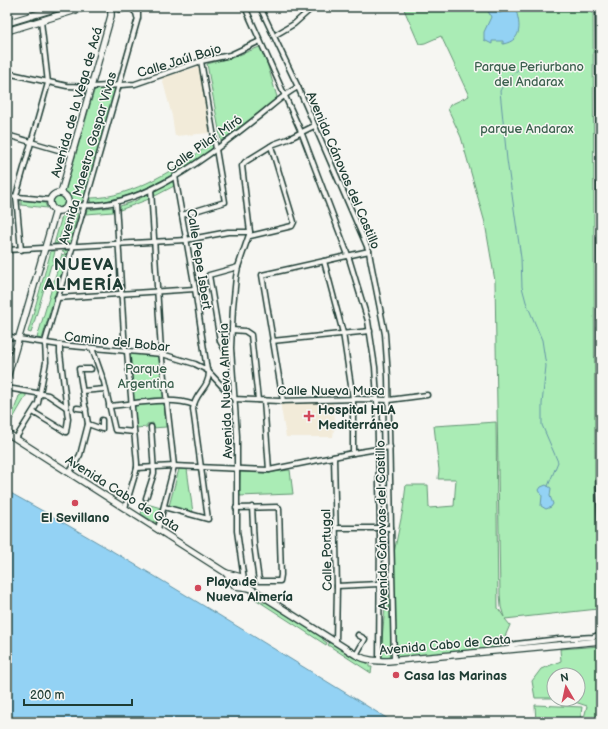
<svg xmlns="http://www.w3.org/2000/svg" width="608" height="729" viewBox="0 0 608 729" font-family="'Balsamiq Sans',sans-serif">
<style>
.built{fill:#f2ebd9}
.green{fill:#aaecb5;stroke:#649474}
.water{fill:#93d2f4;stroke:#6596a7}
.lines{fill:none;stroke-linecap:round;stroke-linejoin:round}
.stream{stroke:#6596a7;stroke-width:1}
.street-casing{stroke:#1f3d34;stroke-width:7}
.secondary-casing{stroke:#1f3d34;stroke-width:8}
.street{stroke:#f6f6f2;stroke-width:4}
.secondary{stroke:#f6f6f2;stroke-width:5.5}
.poi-dot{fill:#d1495b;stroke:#f6f6f2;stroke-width:1.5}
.labels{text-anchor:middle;stroke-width:3;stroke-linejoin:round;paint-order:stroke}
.street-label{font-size:13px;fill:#1f3d34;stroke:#f6f6f2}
.park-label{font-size:13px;fill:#3b604e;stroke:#f6f6f2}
.poi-label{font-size:13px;font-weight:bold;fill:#1f3d34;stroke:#f6f6f2;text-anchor:start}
.district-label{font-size:17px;font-weight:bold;letter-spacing:1px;fill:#1f3d34;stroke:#f6f6f2}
</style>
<rect width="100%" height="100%" fill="#f6f6f2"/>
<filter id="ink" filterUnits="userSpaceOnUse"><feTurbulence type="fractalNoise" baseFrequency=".025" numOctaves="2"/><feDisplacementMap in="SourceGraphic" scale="8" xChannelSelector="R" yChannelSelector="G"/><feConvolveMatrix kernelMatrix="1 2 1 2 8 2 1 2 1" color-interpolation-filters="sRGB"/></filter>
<g filter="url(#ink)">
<g class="built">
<polygon points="200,66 210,133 175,136 172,116 162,78"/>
<polygon points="333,401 336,429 334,429 333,437 286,437 280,402"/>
</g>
<g class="green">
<polygon points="69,7 77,7 7,27 7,25"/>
<polygon points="403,7 593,8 595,481 598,588 598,609 505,619 510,625 500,648 380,659 387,587 403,509 406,485 428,485 429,508 454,506 456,479 438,479 439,470 434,426 496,422 498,608 504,617 501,607 500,594 495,281 485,223 461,137 448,109 450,105 469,96 441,36 425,43 419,44"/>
<polygon points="262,46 277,97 269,107 265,108 221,141 207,64 234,57"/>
<polygon points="115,87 116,90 83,203 70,203 65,192 94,91 96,89"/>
<path d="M212 143 213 148C179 173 133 201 90 203L91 198C131 198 181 166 212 143Z"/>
<polygon points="173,181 174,186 155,196 154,191"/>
<polygon points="148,194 149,199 120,210 120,206 135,201"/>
<circle cx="59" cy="202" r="7"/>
<polygon points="21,200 45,203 47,208 21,205"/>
<polygon points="113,207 113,212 86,214 87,210"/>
<polygon points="76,209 80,209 78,210 76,213 78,214 70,243 66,243"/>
<polygon points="67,213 63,226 65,227 65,230 61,232 59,240 58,239 56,240 57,242 59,241 58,243 54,244 62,216"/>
<polygon points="68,250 42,339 37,338 62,254 63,255 65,254 64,252 62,252 63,251"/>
<polygon points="51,251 55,251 53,260 55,263 51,265 31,333 28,332"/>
<polygon points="128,353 160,356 165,399 164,400 166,427 153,428 153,423 147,424 147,427 136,428"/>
<polygon points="24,393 26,393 26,396 8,427 7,421 13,413 19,396"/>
<polygon points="179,469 187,469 193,513 169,506"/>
<polygon points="290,470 293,494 239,496 240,472 264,473"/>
<polygon points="147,504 161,508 156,523 141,514 143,507 146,507"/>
<polygon points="250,594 263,603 266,602 323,638 323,640 327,643 326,645 249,595"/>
<polygon points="330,642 357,659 369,664 369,667 372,667 371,673 328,645"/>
<polygon points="601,646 601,711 593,722 583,722 587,706 566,699 578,699 578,675 554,675 554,698 535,698 532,681 541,669 561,661 560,649"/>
<polygon points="535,705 582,707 580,722 536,722"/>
</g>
<g class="water">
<path d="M486 7H494L497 12 500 13 504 11V7H515C520 23 524 40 503 44V41H492V44L484 40V32L491 17Z"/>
<polygon points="546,485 551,488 550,496 553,504 551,507 546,509 541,506 542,496 539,490 541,487"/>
<path d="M7 491C138 563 265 644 393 722H7Z"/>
</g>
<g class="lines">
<g class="stream">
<polyline points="519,69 505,81 500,91 507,160 521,258 522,287 526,302 542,340 546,366 542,404 542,425 558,462 548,486"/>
<polyline points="381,636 382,619"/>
</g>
<g class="street-casing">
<g id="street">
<polyline points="130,7 136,13 137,17"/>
<polyline points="245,7 302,134 348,255 368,321 375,367 377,399 380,528 379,661"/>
<polyline points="260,7 298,87 369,251 370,258 385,334 388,377 391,528 394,660"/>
<polyline points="598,7 601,432 599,487 601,537"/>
<polyline points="277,34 294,24 313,7"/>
<polyline points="7,73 67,86 92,87 135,84 201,61 230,55 260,41"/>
<polyline points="7,135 72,154"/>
<polyline points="175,176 195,289 207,370"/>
<polyline points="151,189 161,351 174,466 158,529"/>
<polyline points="7,196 50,200"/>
<polyline points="116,203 125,351"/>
<path d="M67 204C135 216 204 159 254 120 269 109 281 96 298 87"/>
<polyline points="182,215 225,202 201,61"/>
<polyline points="250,236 292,226 294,222 271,146"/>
<polyline points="7,250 186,240 228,232 250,232"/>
<polyline points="21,250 16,196 48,83 41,21"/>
<polyline points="324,261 343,333 353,399 353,453"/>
<polyline points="57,298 195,289"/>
<polyline points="232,330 245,331 251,335 258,400"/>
<polyline points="7,336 19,339 60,345 162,354 195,364 207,370 234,399 280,401 358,399 389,400 427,395"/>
<polyline points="272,341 370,331"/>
<polyline points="92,348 104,382 115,430 134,432"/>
<polyline points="231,354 225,350 220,341 209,275 238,267"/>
<polyline points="7,388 48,395 66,407"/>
<polyline points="83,391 105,389"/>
<polyline points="264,400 269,470"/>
<polyline points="283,401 262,275 369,251"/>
<path d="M109 406C134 404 171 396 194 405"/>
<polyline points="77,408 86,409"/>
<polyline points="33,412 66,432 68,419 60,353 60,345"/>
<polyline points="88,424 102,429 102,420"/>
<polyline points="16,438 38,403 46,362 45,342 87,197 138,18 138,11 136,7"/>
<polyline points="334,457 337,586 336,642"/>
<polyline points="137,468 174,466 269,470 353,453 390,447"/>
<polyline points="70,472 80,455 88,424 79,369 91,369"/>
<polyline points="146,498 154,473 151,427"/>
<path d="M164 507 208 519 193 409C195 392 209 389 209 372"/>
<polyline points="125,508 137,468 137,463 127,352"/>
<polyline points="236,508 277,507 279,508 281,575 280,581 259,581 254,544 252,507"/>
<polyline points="336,528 391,528"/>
<polyline points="244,580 237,531 237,436 231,348 233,307 236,277 238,267 250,232 242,166 245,162 274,144 288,139 314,126"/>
<polyline points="337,586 379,584"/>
<polyline points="510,649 511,646 516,644 559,639 593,637 598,635 601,630"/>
<polyline points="356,655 365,639 358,635"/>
</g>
</g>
<g class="secondary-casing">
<g id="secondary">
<polyline points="113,7 120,9 128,7"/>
<polyline points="7,23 60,7"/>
<polyline points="7,31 86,7"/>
<polyline points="61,193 111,16 111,7"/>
<circle cx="59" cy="202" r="9"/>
<polyline points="7,378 56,210"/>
<path d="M7 433 226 573 241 577 250 588 356 655C367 661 376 661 388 661L601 641"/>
<polyline points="226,573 235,586 250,588"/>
</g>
</g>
<use href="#street" class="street"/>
<use href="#secondary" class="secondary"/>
</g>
</g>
<g class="poi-dot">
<path d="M307 410h4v4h4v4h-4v4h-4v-4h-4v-4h4z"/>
<circle cx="75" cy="503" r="4"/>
<circle cx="198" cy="588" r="4"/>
<circle cx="396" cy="675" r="4"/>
</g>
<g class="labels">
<g class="street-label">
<text transform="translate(179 60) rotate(-17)" y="5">Calle Jaúl Bajo</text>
<text transform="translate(76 102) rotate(-74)" y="5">Avenida de la Vega de Acá</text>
<text transform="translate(204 143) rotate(-35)" y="5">Calle Pilar Miró</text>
<text transform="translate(87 158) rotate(-74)" y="5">Avenida Maestro Gaspar Vivas</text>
<text transform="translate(344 170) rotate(67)" y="5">Avenida Cánovas del Castillo</text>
<text transform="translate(200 259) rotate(81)" y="5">Calle Pepe Isbert</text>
<text transform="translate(117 341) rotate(6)" y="5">Camino del Bobar</text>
<text x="331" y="395">Calle Nueva Musa</text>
<text transform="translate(225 391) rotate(-92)" y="5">Avenida Nueva Almería</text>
<text transform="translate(123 493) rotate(32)" y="5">Avenida Cabo de Gata</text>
<text transform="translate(381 525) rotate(-91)" y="5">Avenida Cánovas del Castillo</text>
<text transform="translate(326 550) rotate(-91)" y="5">Calle Portugal</text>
<text transform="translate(445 644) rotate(-5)" y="5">Avenida Cabo de Gata</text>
</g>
<g class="park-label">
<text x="529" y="71">Parque Periurbano<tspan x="529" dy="15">del Andarax</tspan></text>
<text x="527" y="133">parque Andarax</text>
<text x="146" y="373">Parque<tspan x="146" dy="15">Argentina</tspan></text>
</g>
<g class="poi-label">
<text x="318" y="414">Hospital HLA<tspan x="318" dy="15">Mediterráneo</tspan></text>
<text x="75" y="522" text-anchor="middle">El Sevillano</text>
<text x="206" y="586">Playa de<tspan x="206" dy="15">Nueva Almería</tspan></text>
<text x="404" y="680">Casa las Marinas</text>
</g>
<g class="district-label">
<text x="84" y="270">NUEVA<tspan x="84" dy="20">ALMERÍA</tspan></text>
</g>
</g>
<rect width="608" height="729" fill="none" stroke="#f6f6f2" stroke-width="24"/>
<rect x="12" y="12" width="584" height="705" fill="none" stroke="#1f3d34" stroke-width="1.5" filter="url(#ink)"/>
<g transform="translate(566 687) rotate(351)"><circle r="19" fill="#f6f6f2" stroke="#a0aca6"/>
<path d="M0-3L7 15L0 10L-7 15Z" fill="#d1495b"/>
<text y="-6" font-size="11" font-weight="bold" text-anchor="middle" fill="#1f3d34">N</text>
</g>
<path d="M24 699v6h108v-6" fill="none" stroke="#1f3d34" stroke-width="2"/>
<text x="30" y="699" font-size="12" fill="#1f3d34" stroke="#f6f6f2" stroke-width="3" paint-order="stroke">200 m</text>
</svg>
